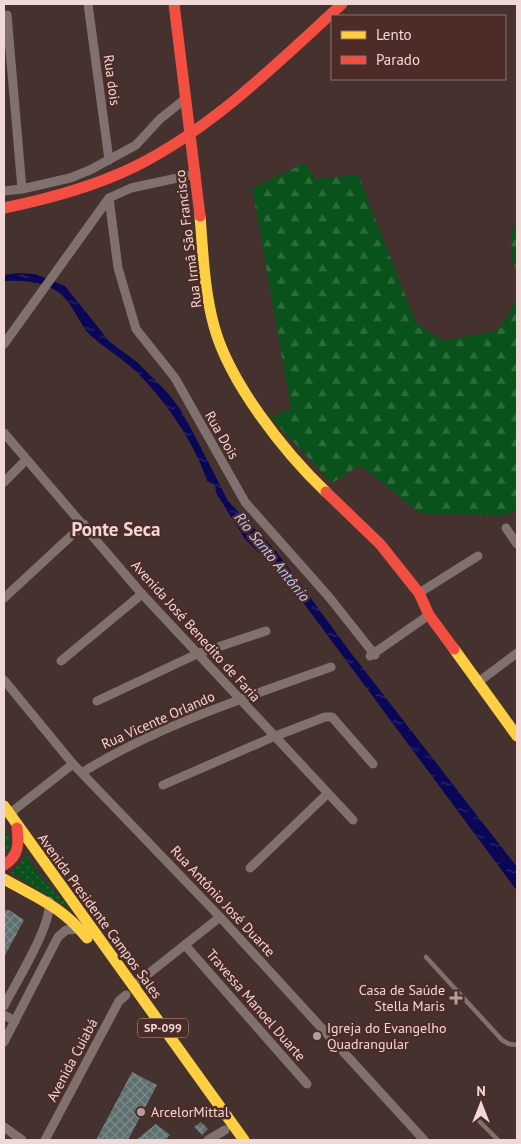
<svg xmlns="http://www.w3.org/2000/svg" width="521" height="1144" viewBox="0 0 521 1144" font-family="'PT Sans',sans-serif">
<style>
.green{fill:url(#green-dots)}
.forest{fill:url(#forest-firs)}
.water{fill:url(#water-ripples)}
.building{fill:url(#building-cross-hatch)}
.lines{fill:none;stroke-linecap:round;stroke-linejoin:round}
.lane{stroke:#80716f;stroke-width:4.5}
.street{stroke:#80716f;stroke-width:9}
.slow{stroke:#ffcf43;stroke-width:11}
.jam{stroke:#f24e42;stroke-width:11}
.poi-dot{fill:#b49e9b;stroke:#4d2b27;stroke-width:2}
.labels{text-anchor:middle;stroke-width:5;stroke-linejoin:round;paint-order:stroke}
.shield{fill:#4d2b27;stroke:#bea4a1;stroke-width:1}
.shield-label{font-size:12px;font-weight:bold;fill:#efd8d5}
.street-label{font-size:14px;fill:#efd8d5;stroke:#4d2b27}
.poi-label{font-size:14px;fill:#efd8d5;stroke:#4d2b27;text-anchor:start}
.water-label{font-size:15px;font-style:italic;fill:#b8ccfb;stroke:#4d2b27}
.district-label{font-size:19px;font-weight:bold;fill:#efd8d5;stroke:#4d2b27}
</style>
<defs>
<pattern id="green-dots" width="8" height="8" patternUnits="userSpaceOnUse" patternTransform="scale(1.25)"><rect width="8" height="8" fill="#09521c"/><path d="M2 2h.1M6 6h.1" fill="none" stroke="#2d6a3c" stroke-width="1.8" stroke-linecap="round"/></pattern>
<pattern id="forest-firs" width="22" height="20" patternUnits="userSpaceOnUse" patternTransform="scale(1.25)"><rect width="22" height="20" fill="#09521c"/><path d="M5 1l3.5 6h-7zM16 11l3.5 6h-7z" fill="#2d6a3c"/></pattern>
<pattern id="water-ripples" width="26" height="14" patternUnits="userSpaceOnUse" patternTransform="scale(1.25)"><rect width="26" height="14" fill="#0a0757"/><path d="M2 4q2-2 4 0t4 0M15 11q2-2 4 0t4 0" fill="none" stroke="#2e2a6e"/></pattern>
<pattern id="building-cross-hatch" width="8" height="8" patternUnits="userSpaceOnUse" patternTransform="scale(1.25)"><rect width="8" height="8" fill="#5e6f70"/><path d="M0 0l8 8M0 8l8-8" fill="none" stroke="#7d898a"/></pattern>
</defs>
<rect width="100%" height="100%" fill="#45322f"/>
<g class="green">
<path d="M4 827C11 837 14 845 4 854Z"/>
<polygon points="25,854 42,878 71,909 11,873 21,863"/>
</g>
<g class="forest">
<polygon points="305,163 315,179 358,175 416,323 443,341 496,331 508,316 517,297 517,509 507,515 421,514 360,465 332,483 271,418 291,408 252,188"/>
<path d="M517 219V272C509 258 509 233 517 219Z"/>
</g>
<path class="water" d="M18 273 35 274 65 286 110 342 137 362 167 392 180 409 195 436 228 501 276 551 351 653 517 867V891L282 574 269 557 259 553 245 539 216 493 215 485 207 481C195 443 162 395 132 368 119 356 103 347 90 335 77 321 72 300 55 290 39 281 22 280 4 281V275Z"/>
<g class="building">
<polygon points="4,910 9,910 24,920 4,957"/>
<polygon points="132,1072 157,1085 128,1140 96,1140"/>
<polygon points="201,1122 208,1129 202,1135 194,1127"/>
<polygon points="156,1124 170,1135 165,1140 136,1140"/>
</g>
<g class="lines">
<g class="lane">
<polyline points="426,957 502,1040 509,1044 517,1045"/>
<polyline points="479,1121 498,1140"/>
</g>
<g class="street">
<polyline points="88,4 109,160"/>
<polyline points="7,15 22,189"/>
<polyline points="4,191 22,189 70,178 90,170 136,145 160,119 185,99"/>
<polyline points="109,198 118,268 136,329 175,378 245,502 329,597 375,655"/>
<polyline points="4,344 109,198 131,188 196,174"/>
<polyline points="4,433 142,594 353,820"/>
<polyline points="4,482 26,460"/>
<polyline points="506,528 517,544"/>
<polyline points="419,593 478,556"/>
<polyline points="4,598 84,524"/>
<polyline points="370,656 429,615"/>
<polyline points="61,661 142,594"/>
<polyline points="4,680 73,764 220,917 424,1140"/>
<polyline points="477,683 517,653"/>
<polyline points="97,701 197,654 266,631"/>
<path d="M83 772C159 725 247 697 331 667"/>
<polyline points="163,785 273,737 325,717 332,717 373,764"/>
<polyline points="11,816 14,810 73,764"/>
<polyline points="250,868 327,794"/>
<polyline points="185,945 307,1084"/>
<polyline points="133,986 220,917"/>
<path d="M4 1006C15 984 53 924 49 901"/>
<polyline points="4,1015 15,1021"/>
<polyline points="4,1042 58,937 66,930 81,929"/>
<polyline points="4,1127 22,1140"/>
<polyline points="45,1140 119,1001 126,995"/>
<polyline points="208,1140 225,1130"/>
</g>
<g class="slow">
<path d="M200 216C203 252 204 290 214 326 229 382 284 452 326 492"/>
<polyline points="454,649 517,736"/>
<polyline points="4,806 244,1140"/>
<path d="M4 879C37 898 63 907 87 938"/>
</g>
<g class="jam">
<polyline points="174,4 200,216"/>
<path d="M4 208C48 199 93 187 134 167 213 128 277 63 342 4"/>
<polyline points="326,492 380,544 419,593 429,615 454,649"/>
<path d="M4 865C19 856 19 844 17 828"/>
</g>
</g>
<g class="poi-dot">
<path d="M453.5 990.5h5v5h5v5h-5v5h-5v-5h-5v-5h5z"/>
<circle cx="317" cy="1036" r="5"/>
<circle cx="141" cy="1112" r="5"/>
</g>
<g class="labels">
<rect class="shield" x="138" y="1018.5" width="50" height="19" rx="4"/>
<g class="shield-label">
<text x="163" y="1032">SP-099</text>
</g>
<g class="street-label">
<text transform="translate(112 80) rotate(82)" y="5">Rua dois</text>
<text transform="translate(188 239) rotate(-97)" y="5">Rua Irmã São Francisco</text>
<text transform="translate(222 435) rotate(60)" y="5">Rua Dois</text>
<text transform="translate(196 631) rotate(48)" y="5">Avenida José Benedito de Faria</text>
<text transform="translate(158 720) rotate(-24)" y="5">Rua Vicente Orlando</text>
<text transform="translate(223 901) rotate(47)" y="5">Rua Antônio José Duarte</text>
<text transform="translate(100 916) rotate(54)" y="5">Avenida Presidente Campos Sales</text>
<text transform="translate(256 1005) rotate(49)" y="5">Travessa Manoel Duarte</text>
<text transform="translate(72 1060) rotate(-62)" y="5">Avenida Cuiabá</text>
</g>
<g class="poi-label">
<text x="445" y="995" text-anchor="end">Casa de Saúde<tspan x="445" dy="16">Stella Maris</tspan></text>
<text x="327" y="1033">Igreja do Evangelho<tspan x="327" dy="16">Quadrangular</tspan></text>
<text x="151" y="1117">ArcelorMittal</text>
</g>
<g class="water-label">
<text transform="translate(272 557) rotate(51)" y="5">Rio Santo Antônio</text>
</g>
<g class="district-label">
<text x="116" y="536">Ponte Seca</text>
</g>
</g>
<rect width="521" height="1144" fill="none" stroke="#efd8d5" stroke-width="10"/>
<rect x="331" y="15" width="175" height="65" fill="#4d2b27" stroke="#8e706d"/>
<rect x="341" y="31" width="25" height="8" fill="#ffcf43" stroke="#8e706d"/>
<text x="376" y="40" font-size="15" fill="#efd8d5">Lento</text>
<rect x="341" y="56" width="25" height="8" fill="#f24e42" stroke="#8e706d"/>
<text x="376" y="65" font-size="15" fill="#efd8d5">Parado</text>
<g transform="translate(481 1104)" stroke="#4d2b27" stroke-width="4" paint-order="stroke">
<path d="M0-4L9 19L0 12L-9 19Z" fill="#efd8d5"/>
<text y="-8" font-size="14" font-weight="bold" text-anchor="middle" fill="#efd8d5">N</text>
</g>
</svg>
